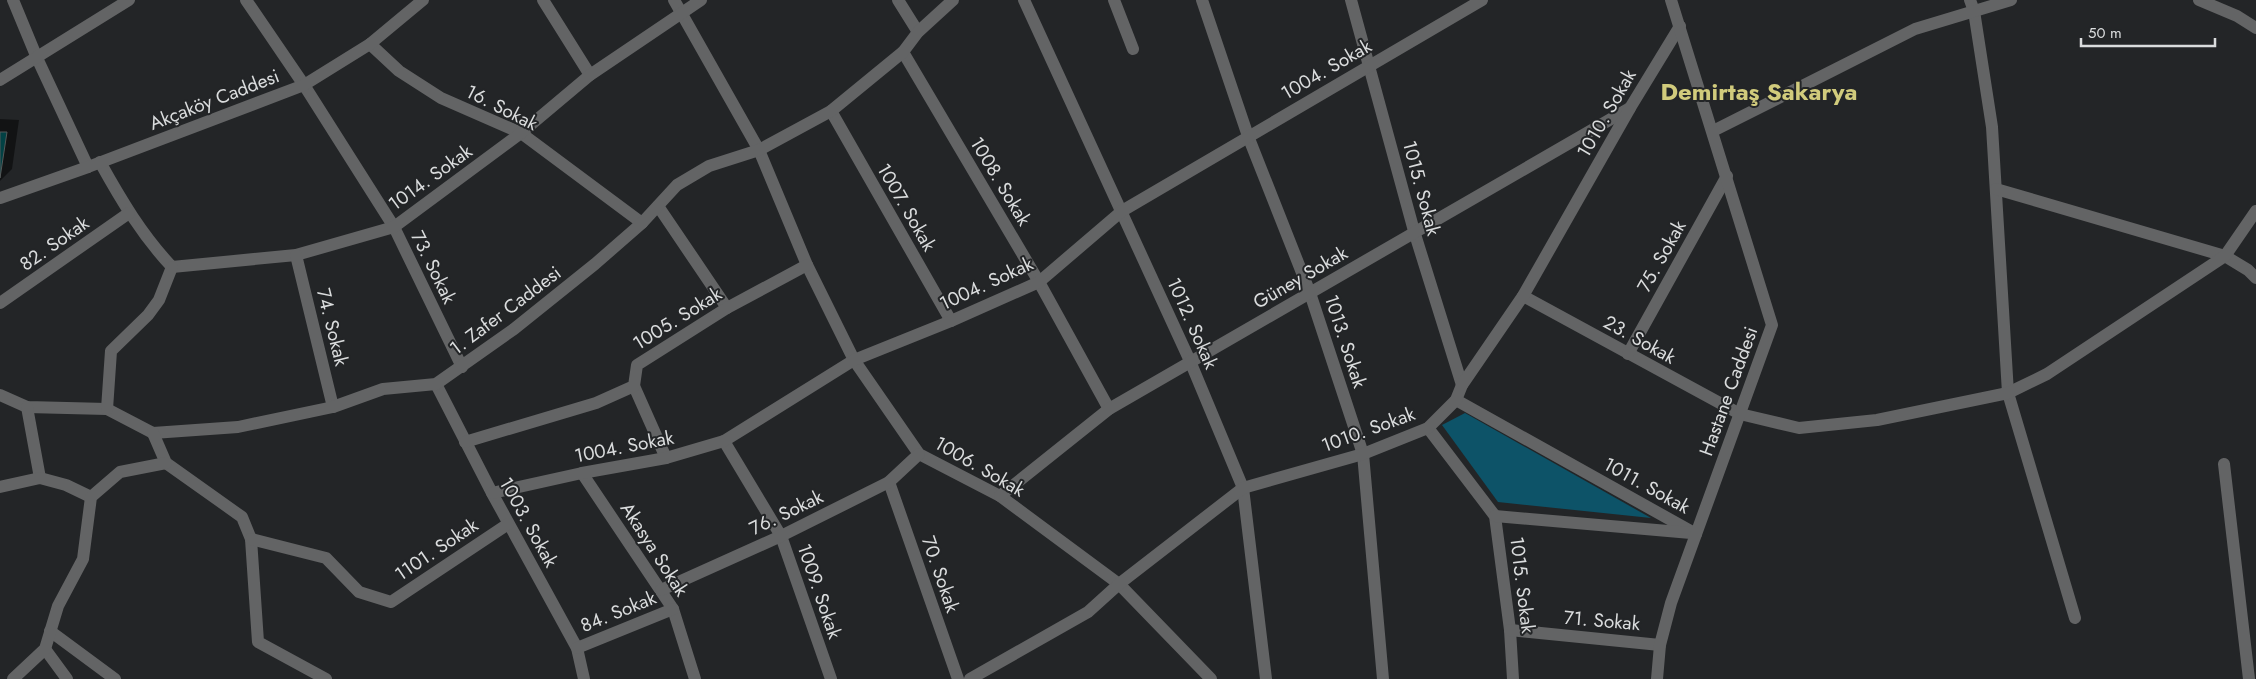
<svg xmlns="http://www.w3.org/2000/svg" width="2256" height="679" viewBox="0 0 2256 679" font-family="Jost,sans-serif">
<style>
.green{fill:#0d5368}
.shadow{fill:#0007}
.building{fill:#024144;stroke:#555959}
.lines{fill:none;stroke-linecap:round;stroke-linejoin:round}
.minor{stroke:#636465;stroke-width:12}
.labels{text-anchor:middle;stroke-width:4;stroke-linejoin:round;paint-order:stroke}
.street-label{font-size:19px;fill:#dadcdd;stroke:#232527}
.district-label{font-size:24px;font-weight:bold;fill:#d1cb7c;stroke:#232527}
</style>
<rect width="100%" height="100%" fill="#232527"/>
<polygon class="green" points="1465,413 1651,518 1498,502 1442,425"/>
<polygon class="shadow" points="0,119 19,120 12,169 0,181"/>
<polygon class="building" points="0,132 7,132 0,178"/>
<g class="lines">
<g class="minor">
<polyline points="13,0 37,58 88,167"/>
<polyline points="246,0 304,85 394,227 462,367"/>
<polyline points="543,0 590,75"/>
<polyline points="674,0 759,150 807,265 854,360 919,454 1000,496 1119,584 1211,679"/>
<polyline points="898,0 918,32"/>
<polyline points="1024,0 1190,361 1243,488 1266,679"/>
<polyline points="1114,0 1133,49"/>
<polyline points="1202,0 1248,136 1310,293 1363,454 1383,679"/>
<polyline points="1351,0 1414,231 1462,385"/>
<polyline points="1970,0 1974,11 1992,127 2008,393 2075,618"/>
<polyline points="2199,0 2237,16 2256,28"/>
<polyline points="370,44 399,71 441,98 521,133 642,223"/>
<polyline points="903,52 1039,282 1109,409"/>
<polyline points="0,80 129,0"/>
<polyline points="831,111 951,321"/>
<polyline points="1713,131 1915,29 2011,0"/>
<path d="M100 162C121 200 142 235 172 267L296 255 394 227 521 133 590 75 701 0"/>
<polyline points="1996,189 2225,256 2248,270 2256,278"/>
<polyline points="0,198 88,167 304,85 370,44 423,0"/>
<polyline points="658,206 727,308"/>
<polyline points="296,255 333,407"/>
<polyline points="1523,296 1740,414 1799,428 1877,420 2008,393 2047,374 2225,256 2256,211"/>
<polyline points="0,303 129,213"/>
<polyline points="1628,354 1727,176"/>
<polyline points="436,384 492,493 577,648 584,679"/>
<polyline points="634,386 666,458"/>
<polyline points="0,395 27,407 107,409 153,433 238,427 333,407 383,389 436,384 514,329 595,264 642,223 677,185 709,166 759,150 831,111 903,52 918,32 953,0"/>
<polyline points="1456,400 1696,534"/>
<polyline points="27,407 40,478"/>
<polyline points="107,409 111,351 148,315 159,300 172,267"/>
<polyline points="1428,428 1495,516 1510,630 1513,679"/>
<polyline points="153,433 166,463 242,517 251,539 258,642 326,679"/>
<polyline points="724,441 781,536 831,679"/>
<polyline points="465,442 596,403 634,386 637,365 727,308 807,265"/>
<polyline points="2224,464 2249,679"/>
<polyline points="582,473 673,609 695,679"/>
<polyline points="889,482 958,679"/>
<polyline points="0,487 40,478 66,485 91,497"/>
<polyline points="492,493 582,473 666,458 724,441 854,360 951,321 1039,282 1122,211 1482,0"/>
<polyline points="1000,496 1109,409 1630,108"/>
<polyline points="1495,516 1691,533"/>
<polyline points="251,539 326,558 359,592 391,602 508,524"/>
<polyline points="661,590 781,536 889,482 919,454"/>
<polyline points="1510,630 1660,645"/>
<polyline points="50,631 115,679"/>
<polyline points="577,648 673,609"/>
<polyline points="45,649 67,679"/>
<polyline points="13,679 45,649 58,606 83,559 91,497 120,472 166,463"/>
<polyline points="970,679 1088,612 1119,584 1243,488 1363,454 1428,428 1456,400 1462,385 1523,296 1630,108 1680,26"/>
<polyline points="1657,679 1660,645 1671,603 1772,325 1671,0"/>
</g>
</g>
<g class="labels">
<g class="street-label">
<text transform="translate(1326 69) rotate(-30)" y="7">1004. Sokak</text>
<text transform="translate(214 99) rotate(-21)" y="7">Akçaköy Caddesi</text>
<text transform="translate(502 107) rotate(27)" y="7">16. Sokak</text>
<text transform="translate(1606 113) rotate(-60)" y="7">1010. Sokak</text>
<text transform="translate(430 177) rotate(-36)" y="7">1014. Sokak</text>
<text transform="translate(1001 181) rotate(59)" y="7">1008. Sokak</text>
<text transform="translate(1422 188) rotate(75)" y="7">1015. Sokak</text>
<text transform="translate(907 207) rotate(60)" y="7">1007. Sokak</text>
<text transform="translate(54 243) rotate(-35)" y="7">82. Sokak</text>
<text transform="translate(1661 256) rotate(-61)" y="7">75. Sokak</text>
<text transform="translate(434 267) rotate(64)" y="7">73. Sokak</text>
<text transform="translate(1300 277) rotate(-30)" y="7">Güney Sokak</text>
<text transform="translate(986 283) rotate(-25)" y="7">1004. Sokak</text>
<text transform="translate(505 310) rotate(-37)" y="7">1. Zafer Caddesi</text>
<text transform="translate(677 318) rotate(-32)" y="7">1005. Sokak</text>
<text transform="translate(1193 323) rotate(66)" y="7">1012. Sokak</text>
<text transform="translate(333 327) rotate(76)" y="7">74. Sokak</text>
<text transform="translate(1640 339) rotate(29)" y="7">23. Sokak</text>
<text transform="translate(1346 341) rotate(72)" y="7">1013. Sokak</text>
<text transform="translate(1728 391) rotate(-70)" y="7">Hastane Caddesi</text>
<text transform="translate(1368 429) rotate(-20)" y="7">1010. Sokak</text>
<text transform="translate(624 446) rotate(-11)" y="7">1004. Sokak</text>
<text transform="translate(980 466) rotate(30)" y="7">1006. Sokak</text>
<text transform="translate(1647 485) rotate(29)" y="7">1011. Sokak</text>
<text transform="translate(786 512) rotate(-26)" y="7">76. Sokak</text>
<text transform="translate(529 522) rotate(61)" y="7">1003. Sokak</text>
<text transform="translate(436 549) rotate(-34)" y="7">1101. Sokak</text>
<text transform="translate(655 549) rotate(57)" y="7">Akasya Sokak</text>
<text transform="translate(941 574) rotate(71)" y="7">70. Sokak</text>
<text transform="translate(1523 585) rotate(83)" y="7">1015. Sokak</text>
<text transform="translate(820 591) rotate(71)" y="7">1009. Sokak</text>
<text transform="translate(618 611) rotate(-22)" y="7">84. Sokak</text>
<text transform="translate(1602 620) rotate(5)" y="7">71. Sokak</text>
</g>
<g class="district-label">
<text x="1759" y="100">Demirtaş Sakarya</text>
</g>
</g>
<path d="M2081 38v8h134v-8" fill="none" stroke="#dadcdd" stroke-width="2.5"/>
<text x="2088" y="38" font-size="15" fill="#dadcdd" stroke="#232527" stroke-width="4" paint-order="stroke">50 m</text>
</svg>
